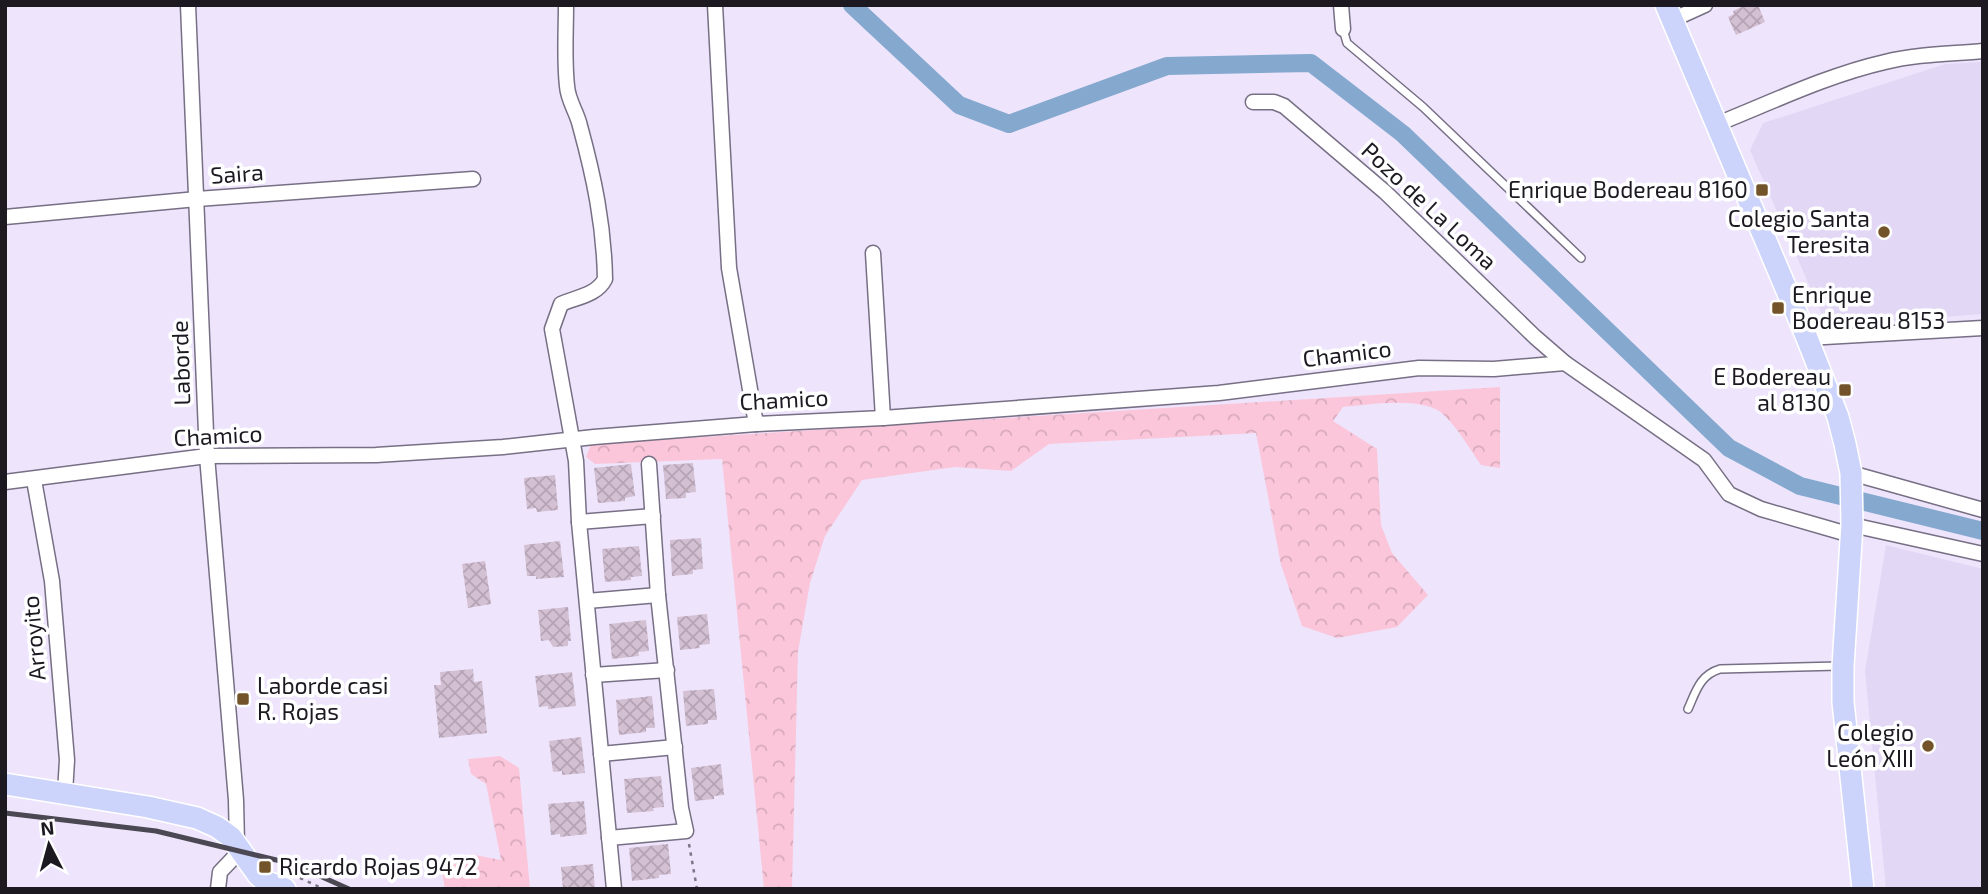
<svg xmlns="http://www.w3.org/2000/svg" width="1988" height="894" viewBox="0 0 1988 894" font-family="'Exo 2',sans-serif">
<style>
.built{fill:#e3d7f6}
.forest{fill:url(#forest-crowns)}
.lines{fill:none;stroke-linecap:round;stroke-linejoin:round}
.canal{stroke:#84a8ce;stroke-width:18}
.building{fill:url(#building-cross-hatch)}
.service-casing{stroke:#776f84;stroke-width:10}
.minor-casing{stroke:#776f84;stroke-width:17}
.primary-casing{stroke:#fff;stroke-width:24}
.path{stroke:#7c7685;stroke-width:2.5;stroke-dasharray:3.5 5;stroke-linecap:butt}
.service{stroke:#fff;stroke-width:7}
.minor{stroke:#fff;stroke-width:14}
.primary{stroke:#cdd4fb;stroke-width:21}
.rail{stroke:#4c4853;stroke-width:5}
.poi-dot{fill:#735329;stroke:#fff;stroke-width:2.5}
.labels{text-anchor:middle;stroke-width:7;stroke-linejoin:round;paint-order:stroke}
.street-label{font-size:23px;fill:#1c1921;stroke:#fff}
.poi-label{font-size:23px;fill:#1c1921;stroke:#fff;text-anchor:end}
</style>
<defs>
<pattern id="forest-crowns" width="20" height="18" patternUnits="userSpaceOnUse" patternTransform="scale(1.75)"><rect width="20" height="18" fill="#fbc6da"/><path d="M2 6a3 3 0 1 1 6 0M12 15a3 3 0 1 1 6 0" fill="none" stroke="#d7aabb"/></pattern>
<pattern id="building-cross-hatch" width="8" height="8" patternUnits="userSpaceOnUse" patternTransform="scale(1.75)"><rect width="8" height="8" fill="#d4c0d3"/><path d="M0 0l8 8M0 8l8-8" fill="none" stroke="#b5a4b5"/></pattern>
</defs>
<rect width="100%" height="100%" fill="#eee5fd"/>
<g class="built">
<polygon points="1983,62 1983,314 1827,326 1750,150 1763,123 1945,64"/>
<polygon points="1886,545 1983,569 1983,889 1886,889 1865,671"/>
</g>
<g class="forest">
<path d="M1500 387V468L1481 465C1470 449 1459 430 1445 416 1426 395 1369 405 1343 407L1333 421 1377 449 1381 525 1392 553 1428 595 1397 627 1337 638 1302 626 1281 565 1256 433 1049 444 1011 471 955 467 862 480 825 536 810 583 798 652 792 889H764L722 459 595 464 586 457 591 444Z"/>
<polygon points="500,756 519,768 530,889 445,889 442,872 470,854 501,860 486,784 471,774 468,759"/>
</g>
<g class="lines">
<polyline class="canal" points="852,5 959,105 1009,124 1167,66 1311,63 1403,134 1729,448 1800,486 1983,531"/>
</g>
<g class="building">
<polygon points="1745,5 1758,5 1765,22 1736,35 1728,17 1734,14 1733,11"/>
<polygon points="693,463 696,492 686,493 686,498 666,499 663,465"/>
<polygon points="631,464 635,496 625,498 625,501 598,503 594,468"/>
<polygon points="555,475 558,510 537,512 536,508 527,509 524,478"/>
<polygon points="701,538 703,569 693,570 693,574 672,576 670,540"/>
<polygon points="560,541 564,577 536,579 536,576 527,576 524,545"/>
<polygon points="639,546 642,576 631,577 631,580 605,582 602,549"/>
<polygon points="485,561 491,604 468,608 462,564"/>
<polygon points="568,607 571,641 568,641 568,646 553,647 549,640 541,641 538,610"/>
<polygon points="707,614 710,644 699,645 700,648 680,650 677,617"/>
<polygon points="646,620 649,651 638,652 639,656 612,659 609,624"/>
<polygon points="473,669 474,682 482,681 487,733 439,738 434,685 441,685 440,672"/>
<polygon points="572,672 576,706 548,709 548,706 539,707 535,676"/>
<polygon points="714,689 717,720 708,720 708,724 686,726 683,691"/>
<polygon points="652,696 655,728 646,728 646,732 619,735 616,700"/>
<polygon points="581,737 585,773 562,775 562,771 553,772 549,741"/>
<polygon points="721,764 724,795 714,796 714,799 695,801 691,768"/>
<polygon points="661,776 664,807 653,808 654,811 627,813 624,779"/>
<polygon points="584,801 587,834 560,837 560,834 551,835 548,804"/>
<polygon points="668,844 671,874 659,875 659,878 632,881 629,848"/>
<polygon points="593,864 595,889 563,889 561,867"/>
</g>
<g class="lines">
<g class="service-casing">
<g id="service">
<polyline points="1343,29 1347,43 1423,107 1581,258"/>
<path d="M1688 709C1696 691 1700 675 1720 669L1839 666"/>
</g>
</g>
<g class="minor-casing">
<g id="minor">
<polyline points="188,5 207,456 236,800 237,844"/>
<path d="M566 5C566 32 564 59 567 86 568 101 577 112 580 126 594 177 604 225 605 279 597 295 577 297 561 304L552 329 576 461 579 522 614 889"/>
<polyline points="715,5 729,268 756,424"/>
<polyline points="1341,5 1343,29"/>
<polyline points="1672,20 1705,5"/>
<polyline points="1253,102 1274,102 1284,106 1385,192 1535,337 1565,363 1704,460 1729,494 1761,509 1851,535"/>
<path d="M1717 124C1772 102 1828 75 1885 62 1917 54 1950 54 1983 51"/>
<polyline points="5,217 197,199 473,179"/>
<polyline points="873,253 883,418"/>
<polyline points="1807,338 1983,328"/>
<polyline points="1851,473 1983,510"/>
<polyline points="34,480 52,581 67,760 65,793"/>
<polyline points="5,482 207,456 376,455 503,447 594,437 756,424 883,418 1219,393 1419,368 1494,369 1565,363"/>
<polyline points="579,522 653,516"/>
<polyline points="1852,525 1983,554"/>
<polyline points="587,601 658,595"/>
<polyline points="593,675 667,670"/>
<polyline points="601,754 675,747"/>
<polyline points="609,838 686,831 681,808 658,595 649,464"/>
<polyline points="218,889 220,872 241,850"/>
</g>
</g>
<g class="primary-casing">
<g id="primary">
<polyline points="1666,5 1807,338 1838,417 1845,444 1851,473 1852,525 1843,666 1843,702 1863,889"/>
<polyline points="5,784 148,807 197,818 217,827 231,837 258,875 265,881 285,889"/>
</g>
</g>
<g class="path">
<polyline points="689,844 697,889"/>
<polyline points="300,878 324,889"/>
</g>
<use href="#service" class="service"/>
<use href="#minor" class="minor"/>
<use href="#primary" class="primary"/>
<polyline class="rail" points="5,813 156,831 293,864 349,889"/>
</g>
<g class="poi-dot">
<rect x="1755" y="183" width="14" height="14" rx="3.5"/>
<circle cx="1884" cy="232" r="7"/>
<rect x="1771" y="301" width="14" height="14" rx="3.5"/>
<rect x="1838" y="383" width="14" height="14" rx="3.5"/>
<rect x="236" y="692" width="14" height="14" rx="3.5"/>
<circle cx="1928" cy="746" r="7"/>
<rect x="258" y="860" width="14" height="14" rx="3.5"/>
</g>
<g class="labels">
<g class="street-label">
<text transform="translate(237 174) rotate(-4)" y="8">Saira</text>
<text transform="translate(1429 206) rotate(43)" y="8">Pozo de La Loma</text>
<text transform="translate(1347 354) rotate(-7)" y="8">Chamico</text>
<text transform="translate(181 363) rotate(-92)" y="8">Laborde</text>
<text transform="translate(784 400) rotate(-3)" y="8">Chamico</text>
<text transform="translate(218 436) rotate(-3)" y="8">Chamico</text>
<text transform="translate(34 638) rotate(-95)" y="8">Arroyito</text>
</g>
<g class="poi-label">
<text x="1748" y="198">Enrique Bodereau 8160</text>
<text x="1870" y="227">Colegio Santa<tspan x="1870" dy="26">Teresita</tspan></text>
<text x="1792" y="303" text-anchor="start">Enrique<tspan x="1792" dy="26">Bodereau 8153</tspan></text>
<text x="1831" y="385">E Bodereau<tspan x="1831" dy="26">al 8130</tspan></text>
<text x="257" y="694" text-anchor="start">Laborde casi<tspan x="257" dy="26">R. Rojas</tspan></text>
<text x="1914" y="741">Colegio<tspan x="1914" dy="26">León XIII</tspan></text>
<text x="279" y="875" text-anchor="start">Ricardo Rojas 9472</text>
</g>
</g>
<rect width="1988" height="894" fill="none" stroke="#1c1921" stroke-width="14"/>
<g transform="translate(49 845) rotate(354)" stroke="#ffffff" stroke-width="5" paint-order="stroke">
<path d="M0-5L12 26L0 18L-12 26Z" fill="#1c1921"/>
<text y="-10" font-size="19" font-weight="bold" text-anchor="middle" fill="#1c1921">N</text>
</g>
</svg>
